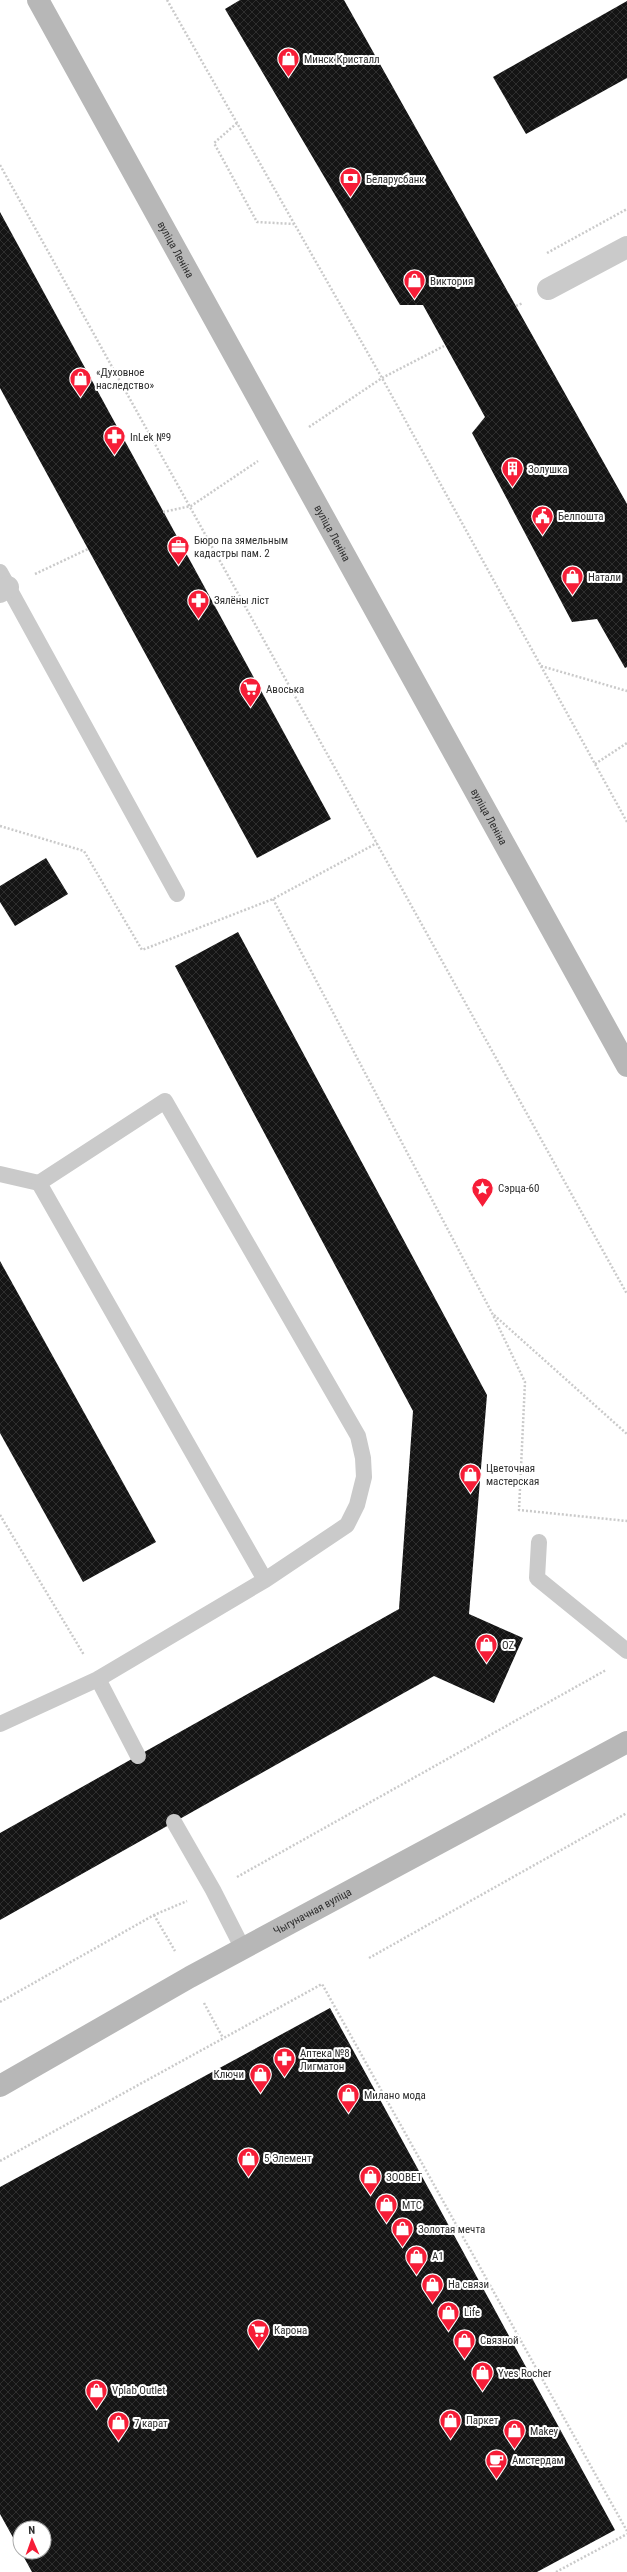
<svg xmlns="http://www.w3.org/2000/svg" width="627" height="2572" font-family="'Roboto Condensed',sans-serif">
  <style>
    .building { fill: url(#building-cross-hatch) }
    .lines { fill: none; stroke-linecap: round; stroke-linejoin: round }
    .path { stroke: #cacaca; stroke-width: 2.5; stroke-dasharray: 2 2; stroke-linecap: butt }
    .service { stroke: #cacaca; stroke-width: 16 }
    .minor { stroke: #cacaca; stroke-width: 22 }
    .secondary { stroke: #b7b7b7; stroke-width: 22 }
    .labels { text-anchor: middle; stroke-width: 4; stroke-linejoin: round; paint-order: stroke }
    .poi-label { font-size: 11px; fill: #2d2d2d; stroke: #fff; text-anchor: start }
    .street-label { font-size: 11px; fill: #2d2d2d; stroke: #fff }
  </style>
  <defs>
    <pattern id="building-cross-hatch" width="8" height="8" patternUnits="userSpaceOnUse"><rect width="8" height="8" fill="#141414"/><path d="M0 0l8 8M0 8l8-8" fill="none" stroke="#2e2e2e"/></pattern>
  </defs>
  <rect width="100%" height="100%" fill="#fff"/>
  <g class="building">
    <path d="M240,0H344L627,504V667L625,668L597,619L572,622L472,433L485,417L423,305H400L225,9Z"/>
    <path d="M627,1V78L526,134L493,77Z"/>
    <path d="M0,212L331,819L257,858L0,388Z"/>
    <path d="M46,858L68,894L15,926L0,902V886Z"/>
    <path d="M238,932L487,1395L469,1614L523,1638L494,1703L434,1676L0,1920V1833L399,1609L413,1411L175,966Z"/>
    <path d="M0,1261L156,1542L83,1582L0,1433Z"/>
    <path d="M330,2008L615,2530L537,2572H32L21,2552H44V2528H20V2550L0,2514V2187Z"/>
  </g>
  <g class="lines">
    <g class="path">
      <path d="M167,0L382,378L627,822"/>
      <path d="M237,123L214,143L257,222L294,224"/>
      <path d="M0,165L627,1294"/>
      <path d="M547,253L627,209"/>
      <path d="M516,306L523,303"/>
      <path d="M309,427L382,378L444,346"/>
      <path d="M163,512L191,506L258,461"/>
      <path d="M35,574L88,549"/>
      <path d="M541,666L627,691"/>
      <path d="M595,764L627,743"/>
      <path d="M0,826L84,851L142,950L273,899L377,843"/>
      <path d="M273,899L492,1313L525,1382L519,1510L627,1521"/>
      <path d="M494,1315L627,1434"/>
      <path d="M0,1515L84,1655"/>
      <path d="M237,1877L606,1670"/>
      <path d="M154,1915L175,1951"/>
      <path d="M369,1958L627,1813"/>
      <path d="M0,2002L154,1915L187,1901"/>
      <path d="M204,2003L223,2038"/>
      <path d="M0,2161L322,1984L627,2531"/>
      <path d="M556,2572L627,2534"/>
    </g>
    <g class="service">
      <path d="M0,572L177,894"/>
      <path d="M0,1174L39,1183"/>
      <path d="M539,1542L537,1578L627,1651"/>
      <path d="M98,1679L138,1756"/>
      <path d="M0,1724L98,1679L265,1580L347,1525L357,1505L364,1477L363,1458L358,1436L165,1101L39,1183L265,1580"/>
      <path d="M174,1822L213,1890L243,1949"/>
    </g>
    <g class="minor">
      <path d="M548,289L627,247"/>
      <path d="M0,592L8,587"/>
    </g>
    <g class="secondary">
      <path id="s1" d="M38,0L627,1066"/>
      <path id="s2" d="M0,2086L190,1977L627,1742"/>
    </g>
  </g>
  <defs>
    <symbol id="shop-pin" viewBox="-11 -11 22 30"><path d="M0 17L-7.5 6A9.5 9.5 0 1 1 7.5 6Z" fill="#f61d37" stroke="#fff"/><path d="M-5-2.5h2.3a2.7 3.5 0 0 1 5.4 0H5L5.5 6h-11ZM-1.5-2.5h3a1.5 2.3 0 0 0-3 0Z" fill="#fff"/></symbol>
    <symbol id="bank-pin" viewBox="-11 -11 22 30"><path d="M0 17L-7.5 6A9.5 9.5 0 1 1 7.5 6Z" fill="#f61d37" stroke="#fff"/><path d="M-6-4H6V4H-6ZM0-2.3a2.3 2.3 0 1 0 0 4.6a2.3 2.3 0 1 0 0-4.6Z" fill="#fff"/></symbol>
    <symbol id="pharmacy-pin" viewBox="-11 -11 22 30"><path d="M0 17L-7.5 6A9.5 9.5 0 1 1 7.5 6Z" fill="#f61d37" stroke="#fff"/><path d="M-2-6h4v4h4v4h-4v4h-4v-4h-4v-4h4Z" fill="#fff"/></symbol>
    <symbol id="building-pin" viewBox="-11 -11 22 30"><path d="M0 17L-7.5 6A9.5 9.5 0 1 1 7.5 6Z" fill="#f61d37" stroke="#fff"/><path d="M-4-6H4V6H1V3H-1V6H-4ZM-2.5-4.3h1.7v1.8h-1.7ZM.8-4.3h1.7v1.8H.8ZM-2.5-1h1.7V.8h-1.7ZM.8-1h1.7V.8H.8Z" fill="#fff"/></symbol>
    <symbol id="civic-pin" viewBox="-11 -11 22 30"><path d="M0 17L-7.5 6A9.5 9.5 0 1 1 7.5 6Z" fill="#f61d37" stroke="#fff"/><path d="M-.6-6.5H3V-4.5H.6V-3L4-1V1h2V6H-6V1h2V-1L-.6-3ZM-1.2 2.5V6h2.4V2.5Z" fill="#fff"/></symbol>
    <symbol id="office-pin" viewBox="-11 -11 22 30"><path d="M0 17L-7.5 6A9.5 9.5 0 1 1 7.5 6Z" fill="#f61d37" stroke="#fff"/><path d="M-6-3h4V-5.5h4V-3h4V5H-6ZM-1-4.5V-3h2v-1.5ZM-6 0V1H6V0Z" fill="#fff"/></symbol>
    <symbol id="supermarket-pin" viewBox="-11 -11 22 30"><path d="M0 17L-7.5 6A9.5 9.5 0 1 1 7.5 6Z" fill="#f61d37" stroke="#fff"/><path d="M-6-5.5h2.5l.6 2H6L4.5 2H-2.5L-4.4-4H-6ZM-1.5 3.2a1.3 1.3 0 1 0 .1 0ZM3 3.2a1.3 1.3 0 1 0 .1 0Z" fill="#fff"/></symbol>
    <symbol id="sight-pin" viewBox="-11 -11 22 30"><path d="M0 17L-7.5 6A9.5 9.5 0 1 1 7.5 6Z" fill="#f61d37" stroke="#fff"/><path d="M0-6L1.8-2.2L6-1.7L2.9 1.2L3.7 5.4L0 3.3L-3.7 5.4L-2.9 1.2L-6-1.7L-1.8-2.2Z" fill="#fff"/></symbol>
    <symbol id="cafe-pin" viewBox="-11 -11 22 30"><path d="M0 17L-7.5 6A9.5 9.5 0 1 1 7.5 6Z" fill="#f61d37" stroke="#fff"/><path d="M-5.5-4.5H6V0H3Q3 3.5 0 3.5H-2.5Q-5.5 3.5-5.5 0ZM3-3.2v2h1.7v-2ZM-6 4.5H4V6H-6Z" fill="#fff"/></symbol>
  </defs>
  <g fill-rule="evenodd">
    <use href="#shop-pin" x="276" y="46" width="25" height="34"/>
    <use href="#bank-pin" x="338" y="166" width="25" height="34"/>
    <use href="#shop-pin" x="402" y="268" width="25" height="34"/>
    <use href="#shop-pin" x="68" y="366" width="25" height="34"/>
    <use href="#pharmacy-pin" x="102" y="424" width="25" height="34"/>
    <use href="#building-pin" x="500" y="456" width="25" height="34"/>
    <use href="#civic-pin" x="530" y="504" width="25" height="34"/>
    <use href="#office-pin" x="166" y="534" width="25" height="34"/>
    <use href="#shop-pin" x="560" y="564" width="25" height="34"/>
    <use href="#pharmacy-pin" x="186" y="588" width="25" height="34"/>
    <use href="#supermarket-pin" x="238" y="676" width="25" height="34"/>
    <use href="#sight-pin" x="470" y="1176" width="25" height="34"/>
    <use href="#shop-pin" x="458" y="1462" width="25" height="34"/>
    <use href="#shop-pin" x="474" y="1632" width="25" height="34"/>
    <use href="#pharmacy-pin" x="272" y="2046" width="25" height="34"/>
    <use href="#shop-pin" x="248" y="2062" width="25" height="34"/>
    <use href="#shop-pin" x="336" y="2082" width="25" height="34"/>
    <use href="#shop-pin" x="236" y="2146" width="25" height="34"/>
    <use href="#shop-pin" x="358" y="2164" width="25" height="34"/>
    <use href="#shop-pin" x="374" y="2192" width="25" height="34"/>
    <use href="#shop-pin" x="390" y="2216" width="25" height="34"/>
    <use href="#shop-pin" x="404" y="2244" width="25" height="34"/>
    <use href="#shop-pin" x="420" y="2272" width="25" height="34"/>
    <use href="#shop-pin" x="436" y="2300" width="25" height="34"/>
    <use href="#supermarket-pin" x="246" y="2318" width="25" height="34"/>
    <use href="#shop-pin" x="452" y="2328" width="25" height="34"/>
    <use href="#shop-pin" x="470" y="2360" width="25" height="34"/>
    <use href="#shop-pin" x="84" y="2378" width="25" height="34"/>
    <use href="#shop-pin" x="438" y="2408" width="25" height="34"/>
    <use href="#shop-pin" x="106" y="2410" width="25" height="34"/>
    <use href="#shop-pin" x="502" y="2418" width="25" height="34"/>
    <use href="#cafe-pin" x="484" y="2448" width="25" height="34"/>
  </g>
  <g class="labels">
    <g class="poi-label">
      <text x="304" y="63">Минск Кристалл</text>
      <text x="366" y="183">Беларусбанк</text>
      <text x="430" y="285">Виктория</text>
      <text x="96" y="376">«Духовное<tspan x="96" dy="13">наследство»</tspan></text>
      <text x="130" y="441">InLek №9</text>
      <text x="528" y="473">Золушка</text>
      <text x="558" y="520">Белпошта</text>
      <text x="194" y="544">Бюро па зямельным<tspan x="194" dy="13">кадастры пам. 2</tspan></text>
      <text x="588" y="581">Натали</text>
      <text x="214" y="604">Зялёны ліст</text>
      <text x="266" y="693">Авоська</text>
      <text x="498" y="1192">Сэрца-60</text>
      <text x="486" y="1472">Цветочная<tspan x="486" dy="13">мастерская</tspan></text>
      <text x="502" y="1649">OZ</text>
      <text x="300" y="2057">Аптека №8<tspan x="300" dy="13">Лигматон</tspan></text>
      <text x="244" y="2078" text-anchor="end">Ключи</text>
      <text x="364" y="2099">Милано мода</text>
      <text x="264" y="2162">5 Элемент</text>
      <text x="386" y="2181">ЗООВЕТ</text>
      <text x="402" y="2209">МТС</text>
      <text x="418" y="2233">Золотая мечта</text>
      <text x="432" y="2260">A1</text>
      <text x="448" y="2288">На связи</text>
      <text x="464" y="2316">Life</text>
      <text x="274" y="2334">Карона</text>
      <text x="480" y="2344">Связной</text>
      <text x="498" y="2377">Yves Rocher</text>
      <text x="112" y="2394">Vplab Outlet</text>
      <text x="466" y="2424">Паркет</text>
      <text x="134" y="2427">7 карат</text>
      <text x="530" y="2435">Makey</text>
      <text x="512" y="2464">Амстердам</text>
    </g>
    <g class="street-label">
      <text dy="4" stroke="none"><textPath href="#s1" startOffset="285">вуліца Леніна</textPath></text>
      <text dy="4" stroke="none"><textPath href="#s1" startOffset="609">вуліца Леніна</textPath></text>
      <text dy="4" stroke="none"><textPath href="#s1" startOffset="933">вуліца Леніна</textPath></text>
      <text dy="4" stroke="none"><textPath href="#s2" startOffset="358">Чыгуначная вуліца</textPath></text>
    </g>
  </g>
  <g transform="translate(32 2540) rotate(358)"><circle r="19" fill="#ffffff" stroke="#ababab"/>
  <path d="M0-3L7 15L0 10L-7 15Z" fill="#f61d37"/>
  <text y="-6" font-size="11" font-weight="bold" text-anchor="middle" fill="#2d2d2d">N</text>
  </g>
</svg>
